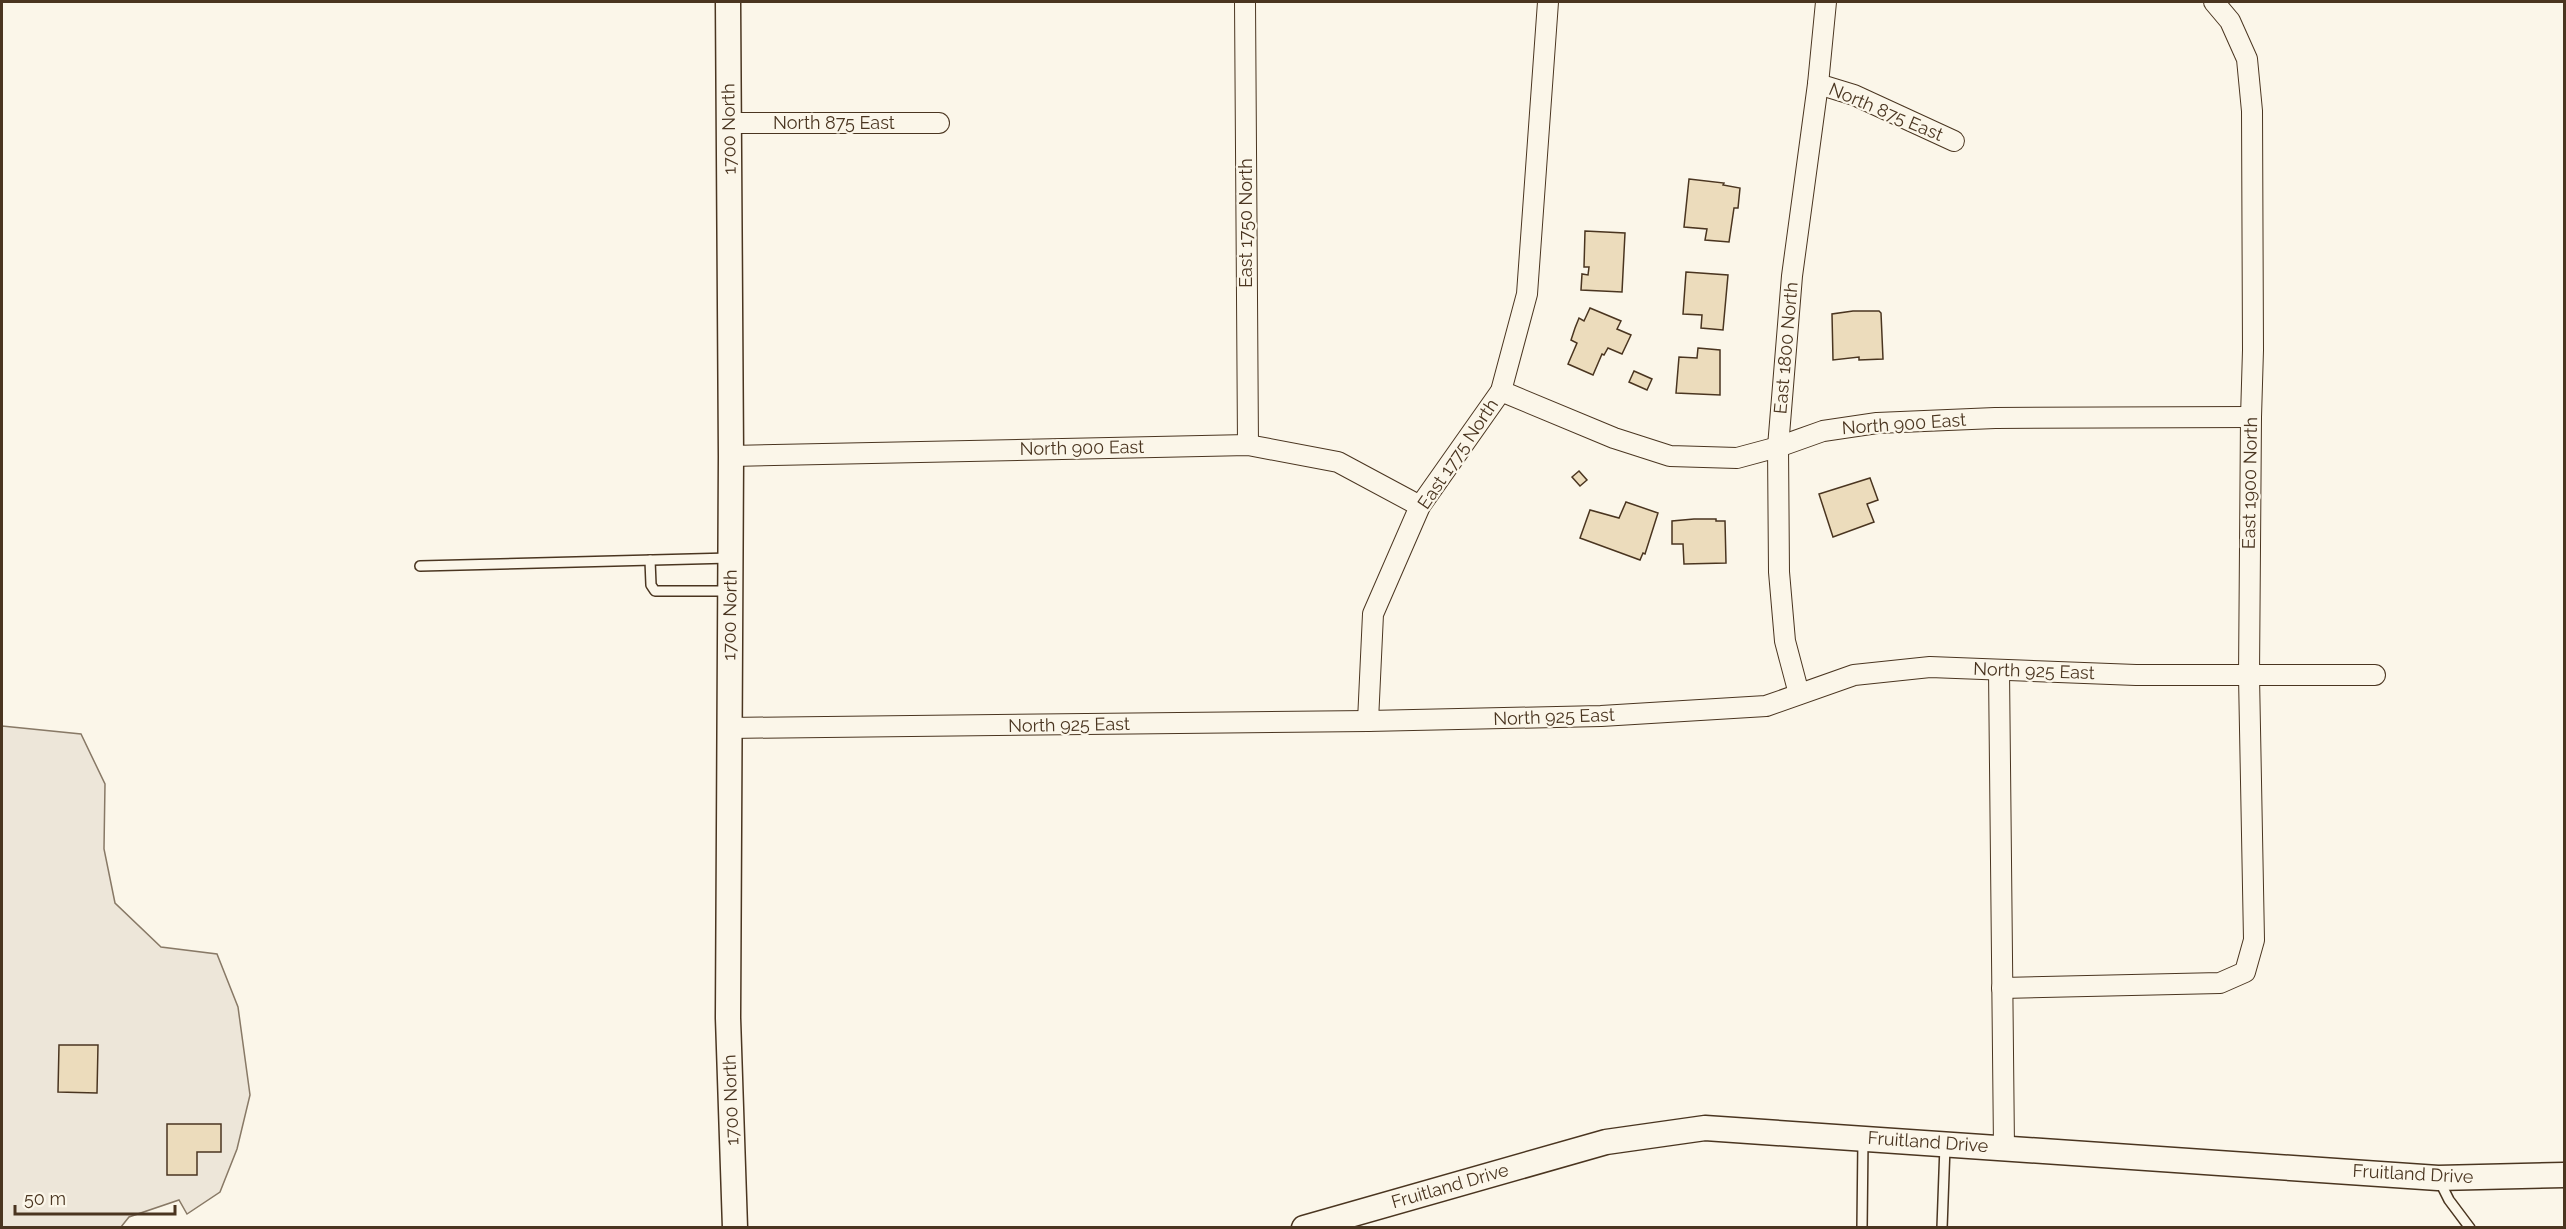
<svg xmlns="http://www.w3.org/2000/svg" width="2566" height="1229" font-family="Raleway,sans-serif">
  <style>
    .green { fill: #ede6d9; stroke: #887966; stroke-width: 1.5 }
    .building { fill: #ecdcbc; stroke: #4a3520; stroke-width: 1.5 }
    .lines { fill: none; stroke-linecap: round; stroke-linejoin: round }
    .service-casing { stroke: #4a3520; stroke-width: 12 }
    .minor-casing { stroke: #4a3520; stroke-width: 22 }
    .tertiary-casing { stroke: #4a3520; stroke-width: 27 }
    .service { stroke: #fbf6e9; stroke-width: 9 }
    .minor { stroke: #fbf6e9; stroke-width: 20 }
    .tertiary { stroke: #fbf6e9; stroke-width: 24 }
    .labels { text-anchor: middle; stroke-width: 4.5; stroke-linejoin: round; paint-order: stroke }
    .street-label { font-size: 18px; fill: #4a3520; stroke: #fbf6e9 }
  </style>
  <rect width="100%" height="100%" fill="#fbf6e9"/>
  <path class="green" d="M2,726L81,734L105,784L104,849L115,903L161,947L217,954L238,1007L250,1095L237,1149L220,1192L187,1214L179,1200L129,1217L121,1227H2Z"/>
  <g class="building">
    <path d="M1689,179L1724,183L1723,185L1740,188L1738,208H1734L1729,242L1705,240L1707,229L1684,227Z"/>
    <path d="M1585,231L1625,233L1622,292L1581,290L1582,274L1588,275L1589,267H1584Z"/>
    <path d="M1686,272L1728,275L1723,330L1701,328L1702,315L1683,314Z"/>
    <path d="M1590,308L1621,321L1617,329L1631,335L1622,354L1608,348L1604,355L1602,354L1593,375L1568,364L1577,343L1571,340L1575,328L1579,318L1584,321Z"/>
    <path d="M1853,311H1879L1881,313L1883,359L1859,360V357L1833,360L1832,314Z"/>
    <path d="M1698,348L1720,350V395L1676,393L1679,357L1697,358Z"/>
    <path d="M1634,371L1652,379L1647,390L1629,382Z"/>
    <path d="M1579,471L1587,480L1580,486L1572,477Z"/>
    <path d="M1870,478L1878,500L1867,504L1874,522L1833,537L1819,494Z"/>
    <path d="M1626,502L1658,513L1645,554L1643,553L1640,560L1580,538L1590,510L1619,518Z"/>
    <path d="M1694,519H1716V521H1725L1726,563L1684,564L1683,544H1672V521Z"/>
    <path d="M59,1045H98L97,1093L58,1092Z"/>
    <path d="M167,1124H221V1152H197V1175H167Z"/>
  </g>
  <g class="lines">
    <defs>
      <g id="service">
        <path d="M650,560L651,585L655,591H730"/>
        <path d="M420,566L730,558"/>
        <path d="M2439,1180L2449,1200L2470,1228"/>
        <path d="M1862,1228L1863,1140"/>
        <path d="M1942,1228L1945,1146"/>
      </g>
      <g id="minor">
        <path d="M1245,2L1248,445"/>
        <path d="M1818,84L1854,95L1954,141"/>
        <path d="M729,123H939"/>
        <path d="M1501,391L1614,438L1670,456L1737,458L1778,447L1823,431L1877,423L1995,418L2251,417"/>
        <path d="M731,456L1248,445L1338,462L1420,506"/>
        <path d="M1999,670L2004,1148"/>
        <path d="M1799,694L1785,641L1779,572L1778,447L1792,276L1818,84L1826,2"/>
        <path d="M1368,721L1373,614L1420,506L1501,391L1527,294L1548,2"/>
        <path d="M728,728L1368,721L1601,716L1766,706L1854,675L1930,667L2136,675H2375"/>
        <path d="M2002,988L2220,983L2245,972L2254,940L2249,676L2251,417L2253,350L2252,111L2247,59L2230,21L2214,2"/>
      </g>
      <g id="tertiary">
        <path d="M728,2L731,456L728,1018L735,1228"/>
        <path d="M1304,1228L1606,1142L1705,1128L2438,1178L2564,1175"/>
      </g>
    </defs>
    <use href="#service" class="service-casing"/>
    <use href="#minor" class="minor-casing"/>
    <use href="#tertiary" class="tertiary-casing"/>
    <use href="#service" class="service"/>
    <use href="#minor" class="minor"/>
    <use href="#tertiary" class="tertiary"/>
  </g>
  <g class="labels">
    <g class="street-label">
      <text transform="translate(1886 112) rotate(23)" y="6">North 875 East</text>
      <text x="834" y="129">North 875 East</text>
      <text transform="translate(729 129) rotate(-91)" y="6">1700 North</text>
      <text transform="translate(1246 223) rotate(-90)" y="6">East 1750 North</text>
      <text transform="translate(1786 348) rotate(-85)" y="6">East 1800 North</text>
      <text transform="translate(1904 424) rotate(-4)" y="6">North 900 East</text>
      <text transform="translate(1082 448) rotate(-1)" y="6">North 900 East</text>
      <text transform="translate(1458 454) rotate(-56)" y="6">East 1775 North</text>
      <text transform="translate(2250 483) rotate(-89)" y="6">East 1900 North</text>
      <text transform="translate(730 615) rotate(-89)" y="6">1700 North</text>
      <text transform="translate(2034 671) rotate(2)" y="6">North 925 East</text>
      <text transform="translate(1554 717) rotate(-2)" y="6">North 925 East</text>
      <text transform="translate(1069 725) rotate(-1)" y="6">North 925 East</text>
      <text transform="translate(731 1100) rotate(-92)" y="6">1700 North</text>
      <text transform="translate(1928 1142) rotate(4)" y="6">Fruitland Drive</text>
      <text transform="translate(2413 1174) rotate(3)" y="6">Fruitland Drive</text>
      <text transform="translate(1450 1186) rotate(-16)" y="6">Fruitland Drive</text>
    </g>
  </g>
  <rect width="2566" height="1229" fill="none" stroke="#4a3520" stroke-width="6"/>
  <path d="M15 1205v9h160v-9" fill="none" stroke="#4a3520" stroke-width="3"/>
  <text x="24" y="1205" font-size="18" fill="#4a3520" stroke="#fbf6e9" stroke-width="4.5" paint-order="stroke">50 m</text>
</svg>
